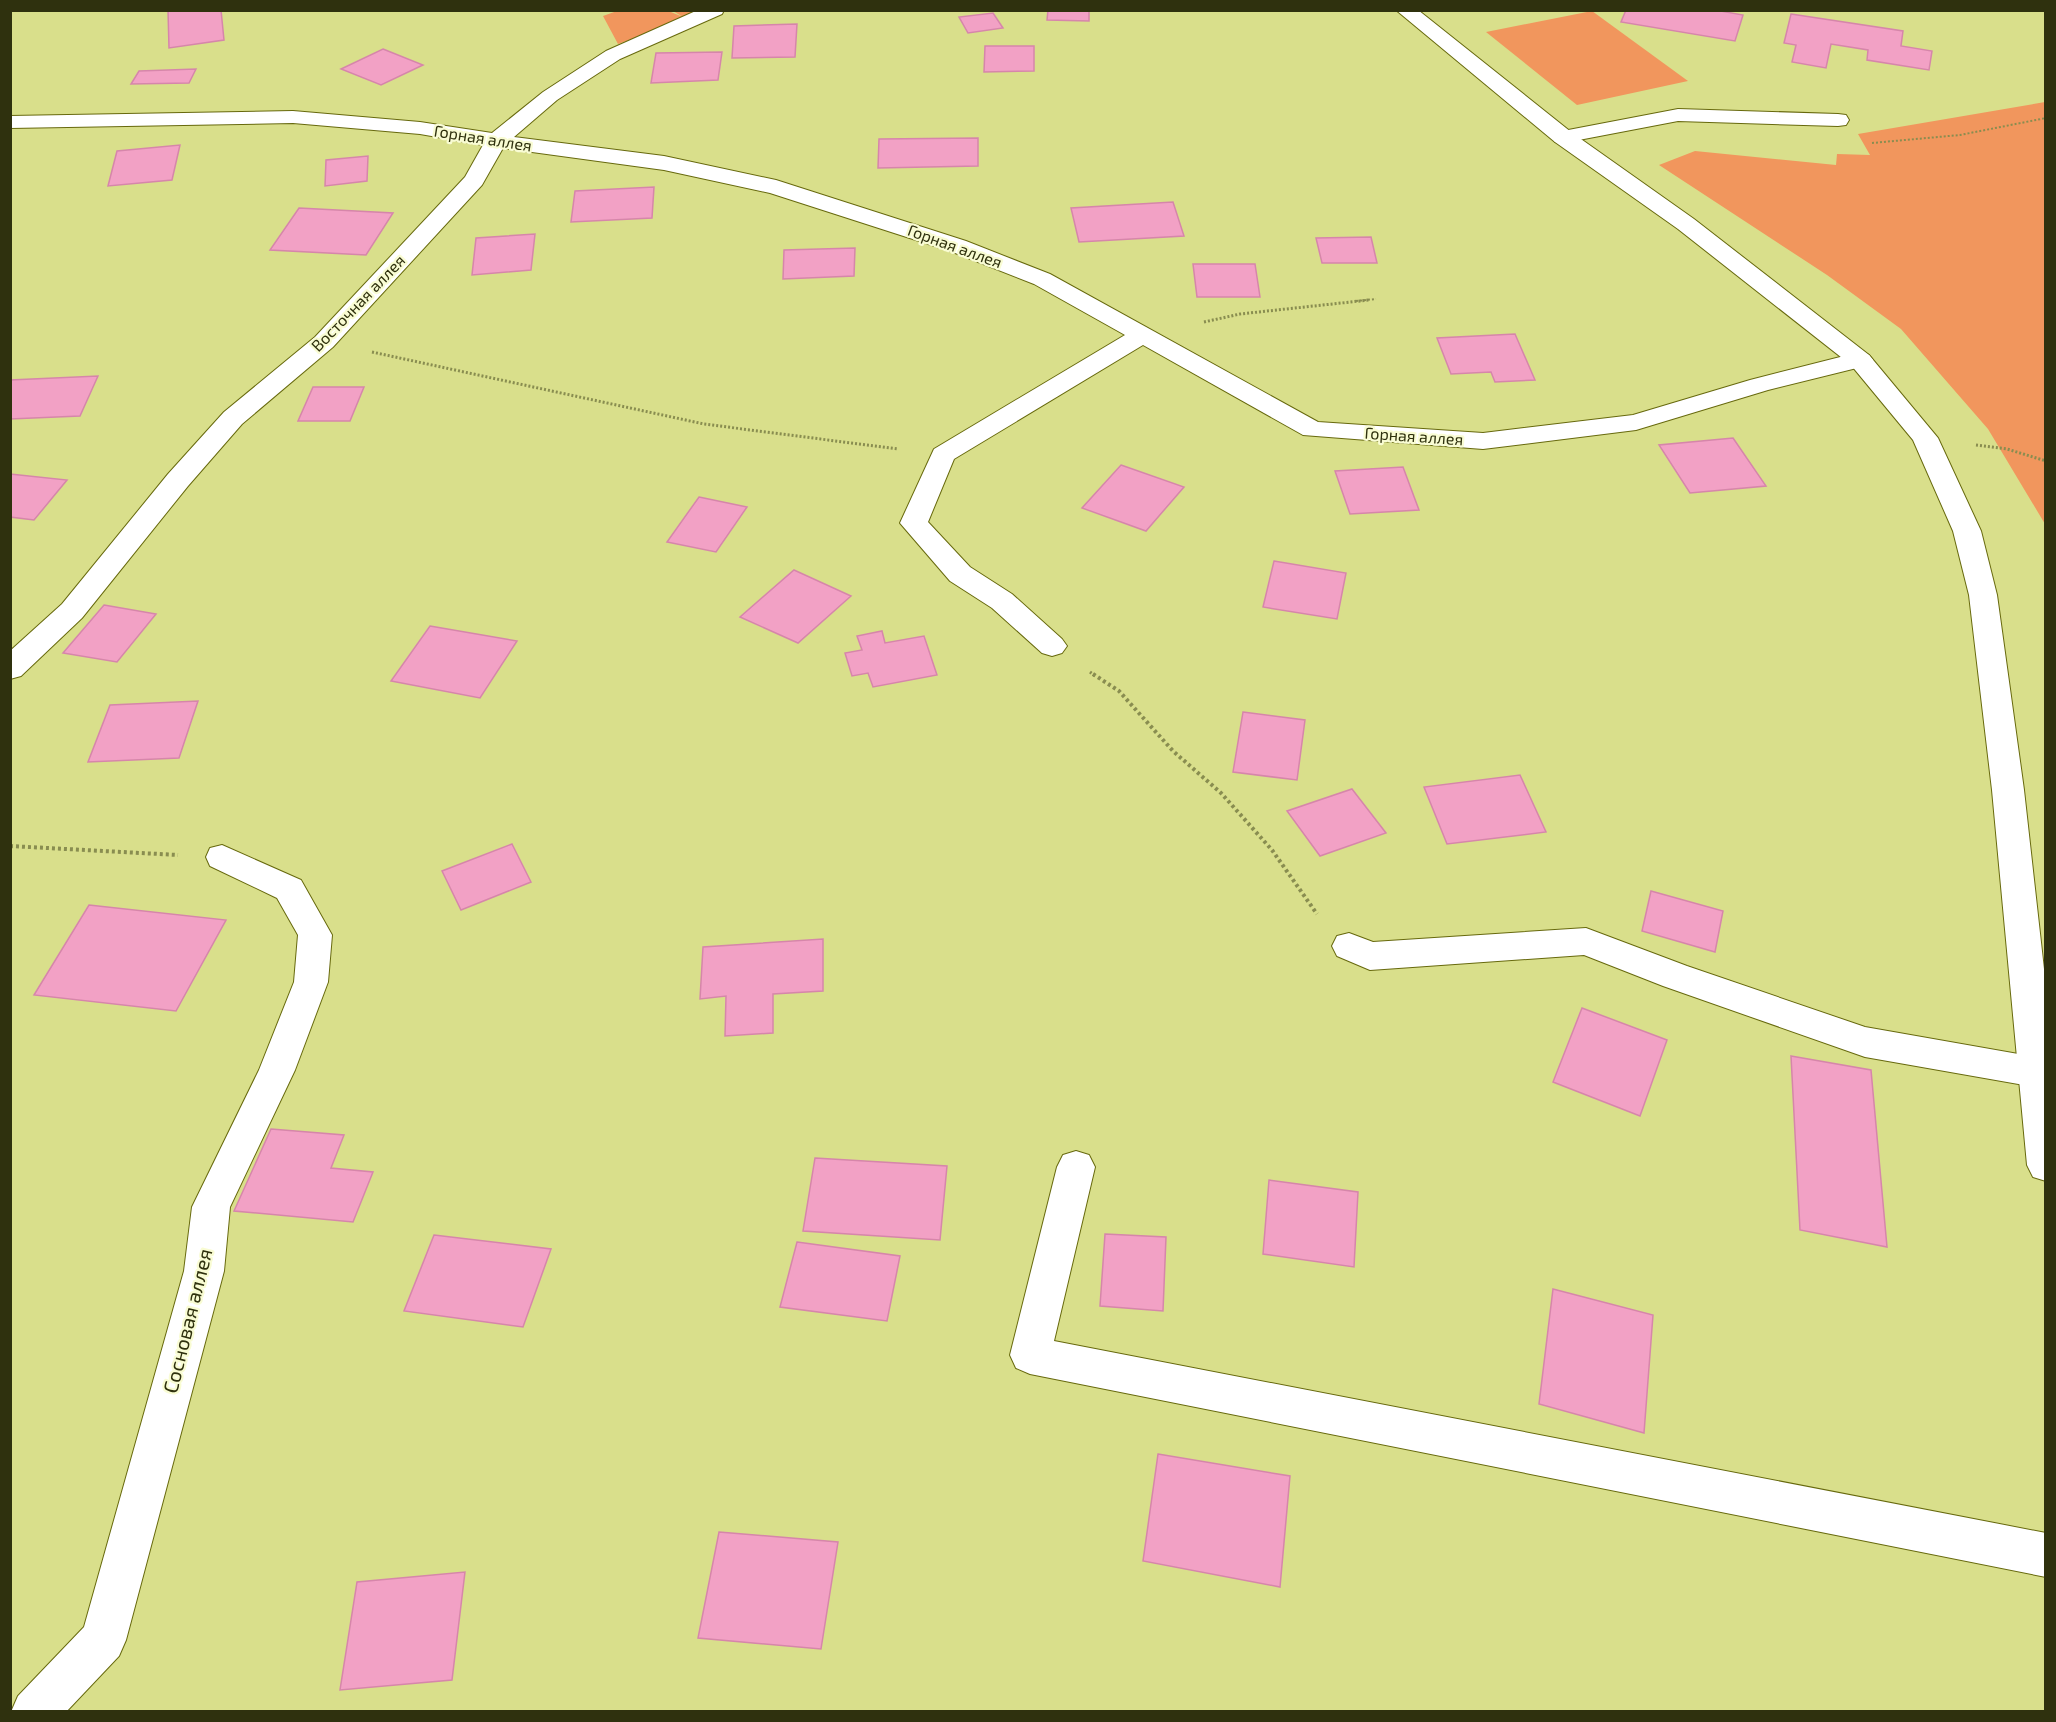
<svg xmlns="http://www.w3.org/2000/svg" width="2056" height="1722" font-family="'Exo 2',sans-serif">
  <style>
    .green { fill: #f1965d }
    .building { fill: #f2a1c5; stroke: #d686aa; stroke-width: 1.5 }
    .lines { fill: none; stroke-linecap: round; stroke-linejoin: round }
    .minor-casing { stroke: #67690d; stroke-width: 2 }
    .major-casing { stroke: #67690d; stroke-width: 2 }
    .path-far2 { stroke: #898d50; stroke-width: 2; stroke-dasharray: 2 2; stroke-linecap: butt }
    .path-far1 { stroke: #898d50; stroke-width: 3; stroke-dasharray: 2 2; stroke-linecap: butt }
    .path { stroke: #898d50; stroke-width: 4; stroke-dasharray: 3 3; stroke-linecap: butt }
    .minor { fill: #fff; fill-rule: evenodd }
    .major { fill: #fff; fill-rule: evenodd }
    .labels { text-anchor: middle; stroke-width: 4.5; stroke-linejoin: round; paint-order: stroke }
    .far-street-label { font-size: 16px; fill: #2f310e; stroke: #f9fcd3 }
    .street-label { font-size: 20px; fill: #2f310e; stroke: #f9fcd3 }
  </style>
  <rect width="100%" height="100%" fill="#d9df8b"/>
  <g class="green">
    <path d="M666,10L683,17L673,11H704L688,19L618,44L603,16L617,11Z"/>
    <path d="M1592,11L1688,81L1577,105L1486,32Z"/>
    <path d="M2045,102H2046L2045,524L1988,429L1901,329L1827,275L1659,165L1695,151L1836,165L1837,154L1870,155L1858,134Z"/>
  </g>
  <g class="building">
    <path d="M168,10H221L224,40L169,48Z"/>
    <path d="M1048,10H1089V21L1047,20Z"/>
    <path d="M1626,10H1715L1743,15L1735,41L1621,22Z"/>
    <path d="M993,13L1003,28L968,33L959,17Z"/>
    <path d="M1791,14L1903,31L1901,46L1932,51L1929,70L1867,60L1868,50L1831,44L1826,68L1792,62L1796,45L1784,43Z"/>
    <path d="M797,24L795,57L732,58L734,26Z"/>
    <path d="M985,46H1034V71L984,72Z"/>
    <path d="M383,49L423,65L381,85L341,69Z"/>
    <path d="M722,52L718,80L651,83L656,53Z"/>
    <path d="M196,69L189,83L131,84L139,71Z"/>
    <path d="M978,138V166L878,168L879,139Z"/>
    <path d="M180,145L172,180L108,186L117,151Z"/>
    <path d="M368,156L367,181L325,186L326,160Z"/>
    <path d="M654,187L652,218L571,222L575,191Z"/>
    <path d="M1173,202L1184,236L1079,242L1071,208Z"/>
    <path d="M299,208L393,213L366,255L270,250Z"/>
    <path d="M535,234L531,270L472,275L476,238Z"/>
    <path d="M1371,237L1377,263H1322L1316,238Z"/>
    <path d="M855,248L854,276L783,279L784,250Z"/>
    <path d="M1193,264H1255L1260,297H1197Z"/>
    <path d="M1515,334L1535,380L1495,382L1491,372L1451,374L1437,338Z"/>
    <path d="M98,376L80,416L10,419V380Z"/>
    <path d="M313,387H364L350,421H298Z"/>
    <path d="M1733,438L1766,486L1690,493L1659,445Z"/>
    <path d="M1121,465L1184,487L1146,531L1082,508Z"/>
    <path d="M1403,467L1419,510L1350,514L1335,471Z"/>
    <path d="M10,474L67,480L34,520L10,517Z"/>
    <path d="M699,497L747,507L716,552L667,542Z"/>
    <path d="M1274,561L1346,573L1337,619L1263,607Z"/>
    <path d="M794,570L851,596L798,643L740,617Z"/>
    <path d="M104,605L156,614L117,662L63,653Z"/>
    <path d="M430,626L517,641L480,698L391,681Z"/>
    <path d="M882,631L885,643L924,636L937,675L873,687L868,673L852,676L845,653L862,650L857,636Z"/>
    <path d="M198,701L179,758L88,762L110,705Z"/>
    <path d="M1243,712L1305,720L1297,780L1233,772Z"/>
    <path d="M1520,775L1546,832L1447,844L1424,787Z"/>
    <path d="M1352,789L1386,833L1320,856L1287,811Z"/>
    <path d="M512,844L531,882L461,910L442,871Z"/>
    <path d="M1651,891L1723,911L1715,952L1642,931Z"/>
    <path d="M89,905L226,920L176,1011L34,995Z"/>
    <path d="M823,939V991L773,994V1033L725,1036L726,996L700,999L703,947Z"/>
    <path d="M1582,1008L1667,1040L1640,1116L1553,1082Z"/>
    <path d="M1791,1056L1871,1070L1887,1247L1800,1230Z"/>
    <path d="M271,1129L344,1135L331,1168L373,1172L353,1222L234,1211Z"/>
    <path d="M815,1158L947,1166L940,1240L803,1231Z"/>
    <path d="M1269,1180L1358,1192L1354,1267L1263,1254Z"/>
    <path d="M1105,1234L1166,1237L1163,1311L1100,1306Z"/>
    <path d="M434,1235L551,1249L523,1327L404,1311Z"/>
    <path d="M797,1242L900,1256L887,1321L780,1307Z"/>
    <path d="M1553,1289L1653,1315L1644,1433L1539,1404Z"/>
    <path d="M1158,1454L1290,1476L1280,1587L1143,1561Z"/>
    <path d="M719,1532L838,1542L821,1649L698,1638Z"/>
    <path d="M465,1572L452,1680L340,1690L357,1582Z"/>
  </g>
  <g class="lines">
    <defs>
      <g id="minor">
        <path d="M698,10H724L722,14L620,59L557,100L514,137L664,156L776,180L966,241L1050,274L1318,422L1483,433L1633,415L1750,380L1860,352L1869,355L1873,360L1869,365L1768,390L1636,430L1483,449L1303,435L1143,345L954,459L928,522L970,567L1012,594L1062,639L1067,646L1062,653L1052,656L1042,653L992,608L950,581L900,523L934,449L1125,335L1034,284L950,251L770,193L664,170L503,148L482,185L333,347L242,424L188,486L82,618L21,676L10,679V651L62,604L168,474L224,412L315,337L465,177L483,145L420,134L293,123L10,128V116L293,111L420,122L492,133L543,92L606,51Z"/>
        <path d="M1678,109L1838,114L1846,115L1849,120L1846,125L1838,126L1678,121L1563,143L1555,142L1552,137L1555,132L1563,131Z"/>
        <path d="M222,845L301,880L332,935L328,982L295,1070L230,1207L224,1271L126,1640L119,1656L66,1712H11L18,1696L84,1627L184,1271L192,1207L259,1070L294,982L298,935L277,898L210,866L206,857L210,848Z"/>
        <path d="M1586,928L1687,966L1865,1027L2036,1057L2046,1060V1084L2036,1087L1865,1057L1663,986L1584,955L1370,970L1337,956L1332,946L1337,936L1349,933L1373,942Z"/>
        <path d="M1076,1151L1089,1155L1095,1167L1054,1341L2046,1533V1577L1030,1374L1016,1368L1010,1355L1057,1167L1063,1155Z"/>
      </g>
      <path id="major" d="M1396,10H1418L1571,132L1694,219L1869,355L1938,438L1981,531L1997,595L2024,790L2046,987V1181L2033,1177L2027,1165L1992,790L1969,595L1953,531L1913,440L1851,365L1678,229L1555,142Z"/>
    </defs>
    <use href="#minor" class="minor-casing"/>
    <use href="#major" class="major-casing"/>
    <g class="path-far2">
      <path d="M1872,143L1960,135L2046,118"/>
      <path d="M1356,301L1376,299"/>
    </g>
    <g class="path-far1">
      <path d="M1204,322L1240,314L1369,300"/>
      <path d="M372,352L704,424L898,449"/>
      <path d="M1976,445L2007,449L2046,461"/>
      <path d="M1090,672L1095,676"/>
    </g>
    <g class="path">
      <path d="M1093,674L1119,691L1173,751L1221,793L1272,850L1317,914"/>
      <path d="M10,846L178,855"/>
    </g>
    <use href="#minor" class="minor"/>
    <use href="#major" class="major"/>
  </g>
  <g class="labels">
    <g class="far-street-label">
      <text transform="translate(483 138) rotate(9)" y="6">Горная аллея</text>
      <text transform="translate(955 246) rotate(20)" y="6">Горная аллея</text>
      <text transform="translate(358 303) rotate(-46)" y="6">Восточная аллея</text>
      <text transform="translate(1414 436) rotate(4)" y="6">Горная аллея</text>
    </g>
    <g class="street-label">
      <text transform="translate(188 1321) rotate(-76)" y="7">Сосновая аллея</text>
    </g>
  </g>
  <rect width="2056" height="1722" fill="none" stroke="#2f310e" stroke-width="24"/>
</svg>
